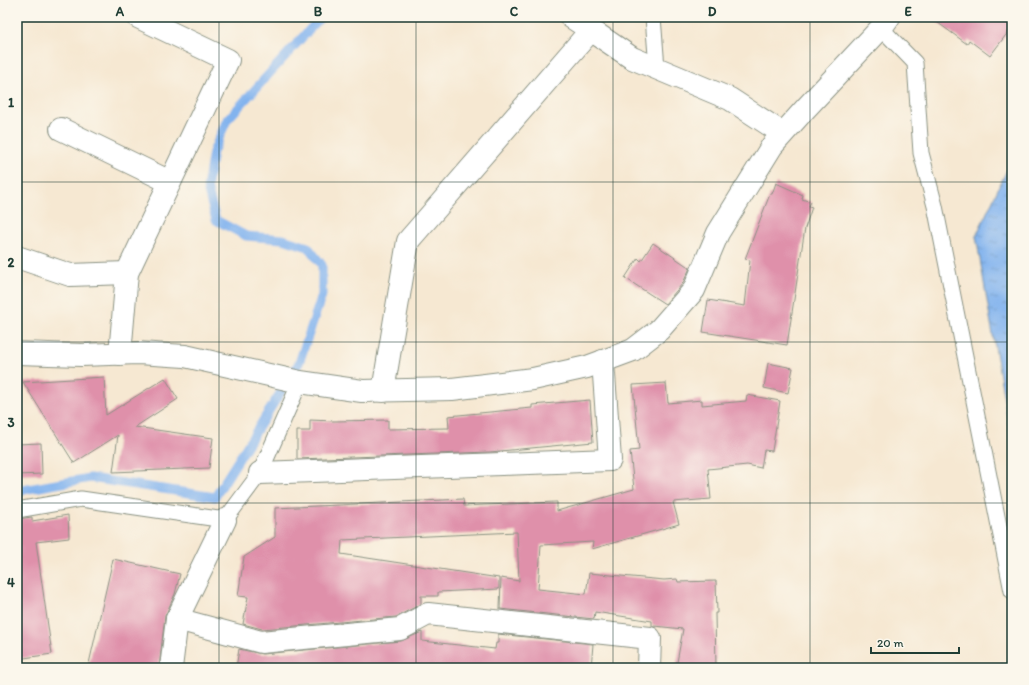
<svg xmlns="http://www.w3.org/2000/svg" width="1029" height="685" font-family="Itim,sans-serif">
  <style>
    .water { fill: url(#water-ripples); stroke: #507891 }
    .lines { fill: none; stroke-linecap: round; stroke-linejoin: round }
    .stream { stroke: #82b3ee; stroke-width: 9 }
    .building { fill: #df90aa }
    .lane-casing { stroke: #8a9283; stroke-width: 17 }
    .street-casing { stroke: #8a9283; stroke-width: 24 }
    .lane { stroke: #fff; stroke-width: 15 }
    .street { stroke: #fff; stroke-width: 22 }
    .grid { fill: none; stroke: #1f3d34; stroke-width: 1; stroke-opacity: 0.55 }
    .neatline { fill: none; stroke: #1f3d34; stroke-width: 1.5 }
    .grid-label { font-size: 13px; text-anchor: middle; font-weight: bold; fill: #1f3d34 }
  </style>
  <defs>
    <pattern id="water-ripples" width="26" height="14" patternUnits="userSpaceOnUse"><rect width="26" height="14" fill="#82b3ee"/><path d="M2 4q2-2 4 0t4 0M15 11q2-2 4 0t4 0" fill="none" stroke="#6a93c2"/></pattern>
  </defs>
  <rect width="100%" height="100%" fill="#fbf7ec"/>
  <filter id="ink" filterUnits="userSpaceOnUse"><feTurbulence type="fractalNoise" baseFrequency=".025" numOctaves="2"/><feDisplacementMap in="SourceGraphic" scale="8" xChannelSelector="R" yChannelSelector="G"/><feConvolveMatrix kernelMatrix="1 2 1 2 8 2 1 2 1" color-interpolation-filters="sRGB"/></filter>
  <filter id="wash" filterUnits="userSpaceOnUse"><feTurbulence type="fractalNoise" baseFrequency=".012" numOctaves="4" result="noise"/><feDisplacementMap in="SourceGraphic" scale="16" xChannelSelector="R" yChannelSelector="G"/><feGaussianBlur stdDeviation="0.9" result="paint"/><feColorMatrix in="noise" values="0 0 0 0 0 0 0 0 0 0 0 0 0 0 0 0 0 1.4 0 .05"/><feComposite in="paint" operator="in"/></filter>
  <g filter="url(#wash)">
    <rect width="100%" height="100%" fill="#f6e8d2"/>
    <path class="water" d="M1012,159V446L976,236Z"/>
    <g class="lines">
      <path class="stream" d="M17,491L90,478L215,497L299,363L322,295V265L308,247L283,239L246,236L216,220L207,188L213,152L227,120L321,17"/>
    </g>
    <g id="blocks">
      <g class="building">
        <path d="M930,17H1012V27L990,56L969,40L967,44Z"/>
        <path d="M776,183L803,195L802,199L811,202L809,206L812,207L805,228L787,345L703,332L708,300L745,306L750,260L745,259L770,194H772Z"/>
        <path d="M653,243L690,268L683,283L665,304L625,278L638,258L641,261Z"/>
        <path d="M768,363L793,368L788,393L764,388Z"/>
        <path d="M104,377L106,415L165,378L178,399L135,427L213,438L209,468L113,472L118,435L74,463L23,382Z"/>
        <path d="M666,383L668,403L702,400V405L746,401L747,395L780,401L772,451L764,450L761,468L747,465L708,469L711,499L673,502L679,524L592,549L593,542L541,545L538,589L586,594L589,573L664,580L677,579L678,582L716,581L717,613H715L716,668H676L683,629L654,626H652V621L595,612L594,619L500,609L501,578L519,581L517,532L342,540L341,554L499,578V589L438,592V596H421V604L396,617L262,629L243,624L248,597L238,596L244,557L275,537V508L463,499L464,506L557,502V511L634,489L630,451L639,450L633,385Z"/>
        <path d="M590,400L593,442L490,452L297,459V431H310V420L334,421L388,420V429L449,428L448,416L532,408V405Z"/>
        <path d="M41,443L42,474L17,475V444Z"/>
        <path d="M68,515L69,538L36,542L52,654L17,659V519L32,517V521Z"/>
        <path d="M113,559L180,574L175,594L165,616L159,668H88Z"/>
        <path d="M422,632V641L495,649L496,643H498V634L593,644L591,668H236L239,649L262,654L401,641Z"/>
      </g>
    </g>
  </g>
  <g filter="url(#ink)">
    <use href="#blocks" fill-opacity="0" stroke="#8a9283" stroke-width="1"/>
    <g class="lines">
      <defs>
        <g id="lane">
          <path d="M653,17L657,68"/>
          <path d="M881,28L915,63L921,153L935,206L1012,591"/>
          <path d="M17,510L81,499L225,520L260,473L300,382"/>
        </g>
        <g id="street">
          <path d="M571,17L591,30"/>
          <path d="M61,129L170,182"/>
          <path d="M17,257L70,275L127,273"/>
          <path d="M17,353L81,355L138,353L185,356L300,382L362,391L452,389L533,379L587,367L633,350L659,330L694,290L718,233L772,146L806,108L881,28L889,17"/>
          <path d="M120,354L127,273L228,60L138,17"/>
          <path d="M383,391L408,241L591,30L632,58L730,99L782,133"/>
          <path d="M260,473L610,460L603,361"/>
          <path d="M177,619L261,642L400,629L428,614L650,638L649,668"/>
          <path d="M171,668L177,619L225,520"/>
        </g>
      </defs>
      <use href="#lane" class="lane-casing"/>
      <use href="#street" class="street-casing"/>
      <use href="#lane" class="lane"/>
      <use href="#street" class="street"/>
    </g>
  </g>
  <path class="grid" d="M219,17V668M416,17V668M613,17V668M810,17V668M17,182H1012M17,342H1012M17,503H1012"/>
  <rect width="1029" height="685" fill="none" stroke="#fbf7ec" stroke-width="44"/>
  <path d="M871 647v6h88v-6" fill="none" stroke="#1f3d34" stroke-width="2"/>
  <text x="877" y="647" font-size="12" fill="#1f3d34" stroke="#fbf7ec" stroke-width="3" paint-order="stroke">20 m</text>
  <rect x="22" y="22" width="985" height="641" class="neatline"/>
  <g class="grid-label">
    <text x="120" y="16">A</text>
    <text x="318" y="16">B</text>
    <text x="514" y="16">C</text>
    <text x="712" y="16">D</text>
    <text x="908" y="16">E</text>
    <text x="11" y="107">1</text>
    <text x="11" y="267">2</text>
    <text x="11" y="427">3</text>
    <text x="11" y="587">4</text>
  </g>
</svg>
